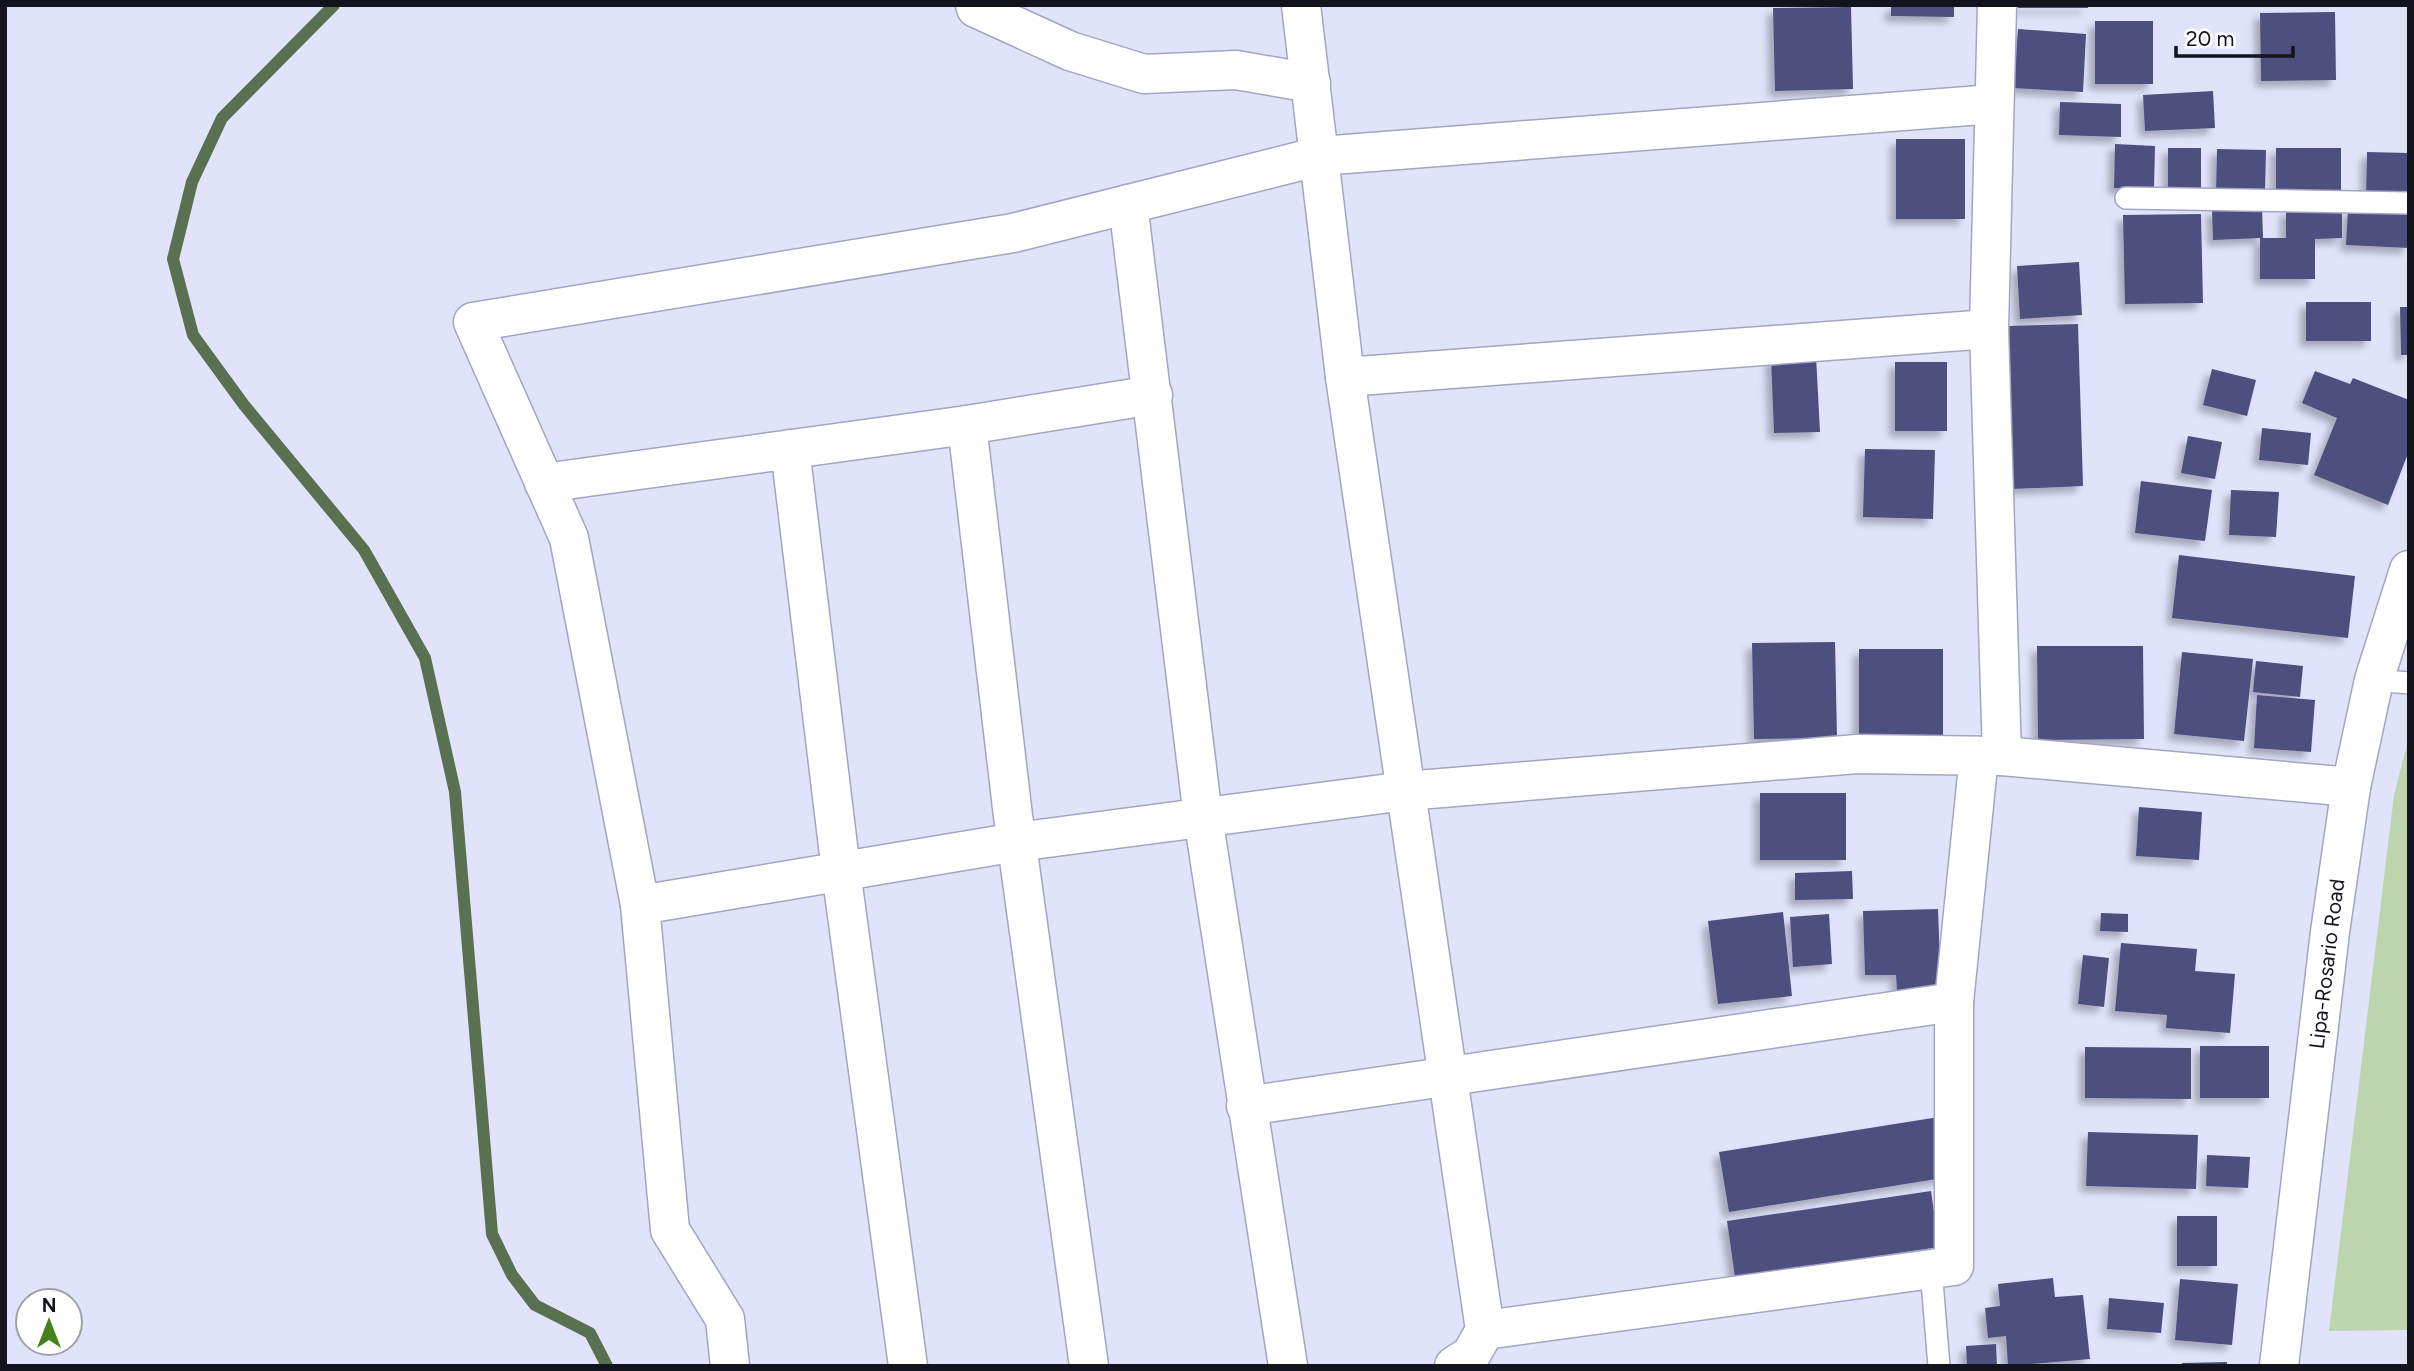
<svg xmlns="http://www.w3.org/2000/svg" width="2414" height="1371" font-family="Figtree,sans-serif">
  <style>
    .green { fill: #bcd5af }
    .lines { fill: none; stroke-linecap: round; stroke-linejoin: round }
    .stream { stroke: #597051; stroke-width: 12 }
    .building { fill: #4e4f7f; filter: url(#shadow) }
    .service-casing { stroke: #a3a5c2; stroke-width: 24 }
    .minor-casing { stroke: #a3a5c2; stroke-width: 41 }
    .primary-casing { stroke: #a3a5c2; stroke-width: 41 }
    .service { stroke: #fff; stroke-width: 21 }
    .minor { stroke: #fff; stroke-width: 38 }
    .primary { stroke: #fff; stroke-width: 38 }
    .labels { text-anchor: middle; stroke-width: 7; stroke-linejoin: round; paint-order: stroke }
    .street-label { font-size: 21px; fill: #12131d; stroke: #fff }
  </style>
  <defs>
    <filter id="shadow"><feDropShadow dx="-6" dy="6" stdDeviation="3.5" flood-color="#0004"/></filter>
  </defs>
  <rect width="100%" height="100%" fill="#e1e3fb"/>
  <path class="green" d="M2409,737V1330L2329,1331L2394,795Z"/>
  <g class="lines">
    <path class="stream" d="M334,5L222,118L192,182L173,259L193,335L244,405L364,550L425,658L455,792L492,1234L512,1275L535,1305L590,1333L607,1366"/>
  </g>
  <g class="building">
    <path d="M1891,5H1954V17L1891,16Z"/>
    <rect x="2018" y="5" width="70" height="3"/>
    <path d="M1851,7L1853,89L1775,91L1773,8Z"/>
    <path d="M2335,12L2336,80L2261,81L2260,13Z"/>
    <rect x="2095" y="21" width="58" height="63"/>
    <path d="M2018,29L2086,34L2083,92L2014,88Z"/>
    <path d="M2213,91L2215,128L2145,131L2143,95Z"/>
    <path d="M2060,102L2121,104V137L2059,135Z"/>
    <rect x="1896" y="139" width="69" height="80"/>
    <path d="M2115,144L2155,146L2154,189L2114,188Z"/>
    <rect x="2168" y="148" width="33" height="43"/>
    <rect x="2276" y="148" width="65" height="51"/>
    <path d="M2217,149L2266,150L2265,194L2216,193Z"/>
    <path d="M2367,152L2409,153V200L2366,199Z"/>
    <path d="M2262,208L2263,238H2286V210L2342,209V238L2315,239V279H2260V238L2213,240L2212,210Z"/>
    <path d="M2348,209L2409,212V248L2346,245Z"/>
    <path d="M2201,214L2203,303L2125,304L2123,215Z"/>
    <path d="M2079,262L2082,315L2020,319L2017,266Z"/>
    <rect x="2306" y="302" width="65" height="39"/>
    <path d="M2400,307H2409V355H2401Z"/>
    <path d="M2078,324L2083,486L2011,489L2006,326Z"/>
    <path d="M1816,356L1820,432L1774,433L1771,357Z"/>
    <rect x="1895" y="362" width="52" height="69"/>
    <path d="M2212,369L2256,380L2247,416L2203,405Z"/>
    <path d="M2315,371L2350,384L2353,378L2409,400V451L2388,505L2314,475L2337,418L2302,403Z"/>
    <path d="M2262,428L2311,433L2308,465L2259,460Z"/>
    <path d="M2188,436L2222,442L2215,479L2181,473Z"/>
    <path d="M1865,449L1935,450L1933,519L1863,517Z"/>
    <path d="M2141,481L2212,490L2205,541L2135,533Z"/>
    <path d="M2231,490L2279,492L2276,537L2229,535Z"/>
    <path d="M2179,555L2355,576L2348,638L2172,618Z"/>
    <path d="M1835,642L1837,738L1754,739L1752,643Z"/>
    <path d="M2037,646H2143L2144,739L2038,740Z"/>
    <rect x="1859" y="649" width="84" height="86"/>
    <path d="M2182,652L2253,659L2244,741L2174,734Z"/>
    <path d="M2256,661L2303,666L2300,697L2253,692Z"/>
    <path d="M2257,695L2315,700L2311,752L2254,748Z"/>
    <rect x="1760" y="793" width="86" height="67"/>
    <path d="M2139,807L2202,812L2199,860L2136,856Z"/>
    <path d="M1852,871L1853,899L1795,900V873Z"/>
    <path d="M1938,909L1941,990H1897L1896,975H1865L1863,911Z"/>
    <path d="M1783,912L1792,996L1718,1004L1708,921Z"/>
    <path d="M2101,913L2128,914V932L2100,931Z"/>
    <path d="M1829,914L1832,964L1793,967L1790,917Z"/>
    <path d="M2121,943L2197,949L2195,971L2235,974L2230,1033L2166,1028L2167,1015L2115,1011Z"/>
    <path d="M2083,955L2109,958L2104,1007L2078,1004Z"/>
    <rect x="2200" y="1046" width="69" height="52"/>
    <path d="M2085,1047L2191,1048V1099L2085,1098Z"/>
    <path d="M1939,1117L1949,1177L1729,1212L1719,1152Z"/>
    <path d="M2088,1132L2198,1135L2196,1189L2086,1186Z"/>
    <path d="M2207,1155L2250,1157L2248,1188L2206,1186Z"/>
    <path d="M1931,1191L1939,1247L1735,1277L1727,1221Z"/>
    <rect x="2177" y="1216" width="40" height="50"/>
    <path d="M2053,1278L2055,1297L2083,1295L2090,1359L2008,1366L2006,1336L1988,1338L1985,1308L2000,1306L1998,1284Z"/>
    <path d="M2180,1279L2238,1284L2232,1345L2175,1340Z"/>
    <path d="M2109,1298L2164,1303L2161,1333L2107,1329Z"/>
    <path d="M1996,1344L1997,1366H1967L1966,1346Z"/>
    <path d="M2227,1362V1366H2182V1363Z"/>
  </g>
  <g class="lines">
    <defs>
      <g id="service">
        <path d="M2126,198L2409,203"/>
        <path d="M2374,680L2409,683"/>
        <path d="M1931,1269L1939,1366"/>
      </g>
      <g id="minor">
        <path d="M975,5L976,8L1070,51L1144,74L1236,70L1311,83"/>
        <path d="M1301,5L1345,377L1485,1330L1471,1355L1454,1366"/>
        <path d="M1997,5L1989,329L2002,756"/>
        <path d="M1128,204L1203,817L1288,1366"/>
        <path d="M1345,377L1989,329"/>
        <path d="M967,425L1013,816L1089,1366"/>
        <path d="M790,449L841,871L908,1366"/>
        <path d="M544,483L967,425L1153,395"/>
        <path d="M640,905L1017,842L1405,791L1857,754L2002,756L2351,787"/>
        <path d="M1246,1106L1954,1002"/>
        <path d="M1485,1330L1954,1266V1002L1979,756"/>
        <path d="M730,1366L725,1319L670,1230L640,905L569,538L473,322L1013,233L1320,156L1994,104"/>
      </g>
      <path id="primary" d="M2279,1366L2330,932L2351,787L2374,680L2409,570"/>
    </defs>
    <use href="#service" class="service-casing"/>
    <use href="#minor" class="minor-casing"/>
    <use href="#primary" class="primary-casing"/>
    <use href="#service" class="service"/>
    <use href="#minor" class="minor"/>
    <use href="#primary" class="primary"/>
  </g>
  <g class="labels">
    <g class="street-label">
      <text transform="translate(2327 964) rotate(-83)" y="7">Lipa-Rosario Road</text>
    </g>
  </g>
  <rect width="2414" height="1371" fill="none" stroke="#12131d" stroke-width="14"/>
  <g transform="translate(49 1322)"><circle r="33" fill="#ffffff" stroke="#a0a1a5" stroke-width="2"/>
  <path d="M0-5L12 26L0 18L-12 26Z" fill="#46801a"/>
  <text y="-10" font-size="19" font-weight="bold" text-anchor="middle" fill="#12131d">N</text>
  </g>
  <path d="M2176 46v10h117v-10" fill="none" stroke="#12131d" stroke-width="3.5"/>
  <text x="2186" y="46" font-size="21" fill="#12131d" stroke="#ffffff" stroke-width="5" paint-order="stroke">20 m</text>
</svg>
